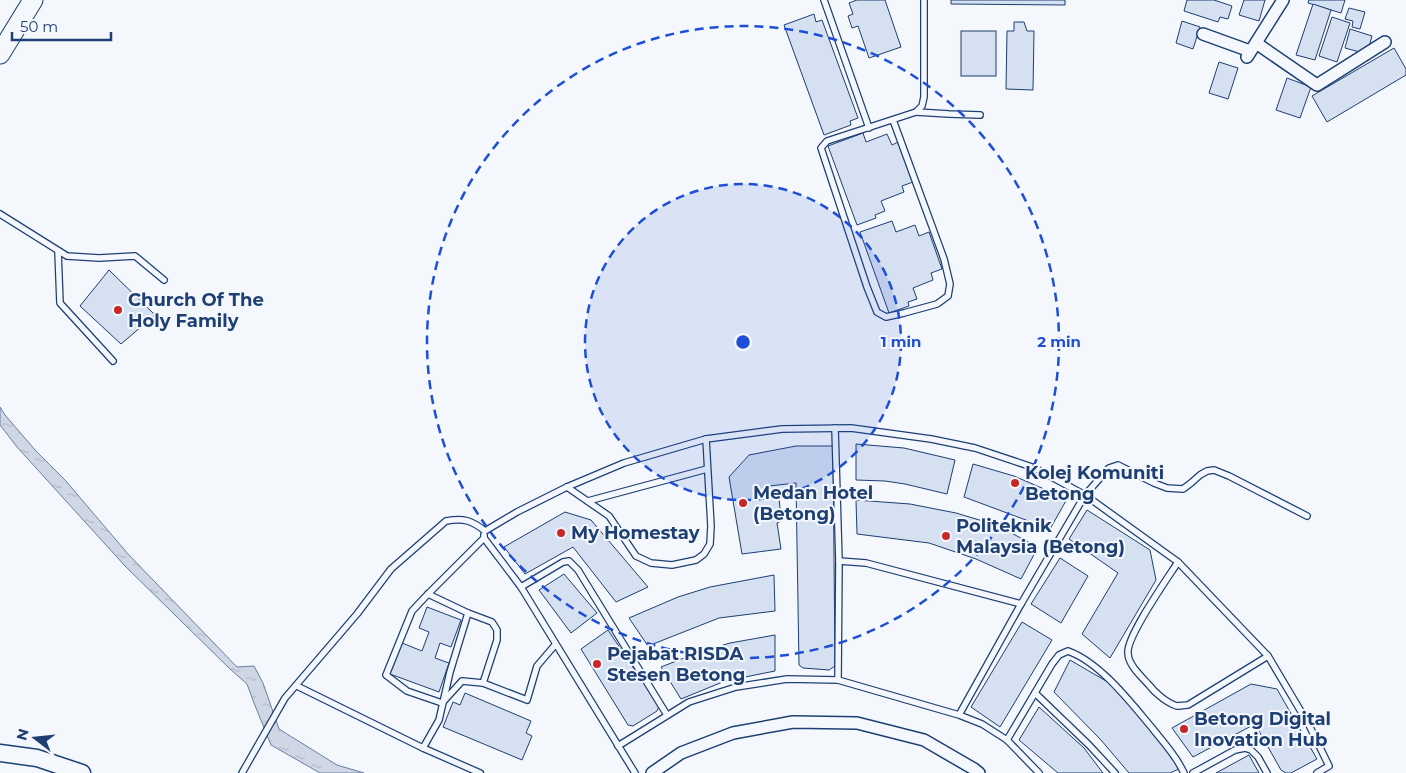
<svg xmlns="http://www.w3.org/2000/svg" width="1406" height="773" font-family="Montserrat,sans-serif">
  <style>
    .water { fill: url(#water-ripples); stroke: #687fa3 }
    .building { fill: #d5e0f0; stroke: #1d3f73 }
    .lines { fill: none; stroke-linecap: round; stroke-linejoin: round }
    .lane-casing { stroke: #1d3f73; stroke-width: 8 }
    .street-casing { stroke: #1d3f73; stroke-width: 14 }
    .secondary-casing { stroke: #1d3f73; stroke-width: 19 }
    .primary-casing { stroke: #1d3f73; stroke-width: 21 }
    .lane { stroke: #f4f7fb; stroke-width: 5.5 }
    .street { stroke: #f4f7fb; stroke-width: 11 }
    .secondary { stroke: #f4f7fb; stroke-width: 16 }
    .primary { stroke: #f4f7fb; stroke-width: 19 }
    .ring { fill: none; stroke: #1d4ed8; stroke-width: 2.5; stroke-dasharray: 9 6 }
    .poi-dot { fill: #c62828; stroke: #f4f7fb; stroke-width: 2 }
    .labels { text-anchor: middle; stroke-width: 4; stroke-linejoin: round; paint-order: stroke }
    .poi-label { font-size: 18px; font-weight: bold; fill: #1d3f73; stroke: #f4f7fb; text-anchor: start }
    .centre { fill: #1d4ed8; stroke: #f4f7fb; stroke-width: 2.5 }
    .ring-label { font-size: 15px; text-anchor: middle; font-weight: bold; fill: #1d4ed8; stroke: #f4f7fb; stroke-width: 4; stroke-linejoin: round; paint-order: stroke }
  </style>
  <defs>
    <pattern id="water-ripples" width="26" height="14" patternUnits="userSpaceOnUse" patternTransform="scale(1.25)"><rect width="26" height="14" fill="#cfd7e4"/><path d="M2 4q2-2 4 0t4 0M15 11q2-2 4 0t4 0" fill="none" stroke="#b1bac7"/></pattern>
  </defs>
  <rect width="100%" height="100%" fill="#f4f7fb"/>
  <path class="water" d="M0,407L5,415L36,451L65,480L128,554L237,667L254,666L263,683L279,729L337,765L364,773H320L271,745L254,703L247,684L230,669L125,566L17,447L0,425Z"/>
  <g class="building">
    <path d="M857,0H885L901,47L869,58L858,26L852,28L848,16L853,14L849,3Z"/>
    <path d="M951,0H1065V5L951,4Z"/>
    <path d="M1187,0H1214L1232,6L1228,19L1220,17L1218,22L1184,11Z"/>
    <path d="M1244,0H1265L1259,21L1239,15Z"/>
    <path d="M1309,0H1345L1341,13L1308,3Z"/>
    <path d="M1313,4L1331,10L1315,60L1296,55Z"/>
    <path d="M1349,8L1365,12L1360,29L1352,27L1353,21L1345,19Z"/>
    <path d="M814,14L816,22L822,20L858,118L850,121L851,125L824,135L784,25Z"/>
    <path d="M1332,17L1350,23L1337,62L1319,56Z"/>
    <path d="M1182,21L1200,27L1193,49L1176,43Z"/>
    <path d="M1014,22H1024L1027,31H1034L1033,90L1006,89L1007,31H1014Z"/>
    <path d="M1350,29L1372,36L1367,54L1345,48Z"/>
    <rect x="961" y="31" width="35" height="45"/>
    <path d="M1394,48L1406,69V75L1327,122L1312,96Z"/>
    <path d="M1219,62L1238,68L1228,99L1209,93Z"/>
    <path d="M1287,78L1311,87L1300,118L1276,110Z"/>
    <path d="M863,133L866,142L887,134L892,145L898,142L913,182L902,186L904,192L881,201L885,211L875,215L876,218L857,225L828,146Z"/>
    <path d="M892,221L896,232L915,225L919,236L929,232L942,269L931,273L933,280L913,288L917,299L908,302L909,306L889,313L860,232Z"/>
    <path d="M109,270L155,315L121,344L80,306Z"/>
    <path d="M856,444L904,448L955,460L947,494L905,484L885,481L856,480Z"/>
    <path d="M796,446H833L835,666L829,670L803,668L799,665L796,483L769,486L771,498L779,497L781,521L777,523L781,549L742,554L729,477L749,455Z"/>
    <path d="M973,464L1014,476L1067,499L1050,529L964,497Z"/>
    <path d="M856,500L910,504L956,513L996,525L1038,547L1021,579L976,559L929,543L857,534Z"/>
    <path d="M1087,510L1150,550L1156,580L1110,658L1082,634L1118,573L1069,539Z"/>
    <path d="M565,512L591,520L648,587L616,602L573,547L525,574L504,547Z"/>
    <path d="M1060,558L1088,576L1061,623L1031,604Z"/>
    <path d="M564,574L597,613L571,633L539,590Z"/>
    <path d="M774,575L775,611L719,618L648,646L629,618L678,597L710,587Z"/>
    <path d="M427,607L461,620L451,647L440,643L435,658L449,663L439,692L390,674L402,643L422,651L429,632L419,628Z"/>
    <path d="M1022,622L1052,640L1000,727L971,707Z"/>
    <path d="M608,630L659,706L657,711L633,726L628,725L581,649Z"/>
    <path d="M775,635V671L725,681L681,699L661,667L697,653L730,643Z"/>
    <path d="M1070,660L1118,688L1181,768L1170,773H1129L1101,740L1054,692Z"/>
    <path d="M1251,684L1277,689L1317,759L1291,773H1286L1281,770L1255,724L1193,757L1172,728Z"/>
    <path d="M465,693L531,721L526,733L532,736L522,760L443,727L453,702L460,705Z"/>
    <path d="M1039,707L1084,748L1103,773H1058L1019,740Z"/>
    <path d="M1249,755L1259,773H1216Z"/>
  </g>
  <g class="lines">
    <defs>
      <g id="lane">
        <path d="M824,0L869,128"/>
        <path d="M916,112L949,114L980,115"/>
        <path d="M893,120L944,259L950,284L948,296L937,304L904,313L886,317L877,312L867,287L821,148L827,141L916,112L922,106L924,97V0"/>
        <path d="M0,214L67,256L99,258L135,256L164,280"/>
        <path d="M58,251L60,303L113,361"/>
        <path d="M835,428L839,561"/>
        <path d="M567,487L609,516L636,556L651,563L672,565L696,560L704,554L710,544L711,526L706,439"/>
        <path d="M588,501L707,469"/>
        <path d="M484,535V538L521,587L635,773"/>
        <path d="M484,538L428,594L412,611L386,675L407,691L442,703L462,681L483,683L527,700L537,666L555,645"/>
        <path d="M1178,562C1167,579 1126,637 1128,653C1128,665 1142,677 1149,685C1155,693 1167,703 1177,706C1180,706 1185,705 1188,705L1268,656"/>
        <path d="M521,587L563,562L569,561L578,570L667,715"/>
        <path d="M1021,604L1085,495L1109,468L1118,465L1154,483L1167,488L1183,489L1191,483L1200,475L1207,471L1214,470L1229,476L1307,516"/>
        <path d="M468,613L492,622L497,630V640L483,683"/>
        <path d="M297,686L423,748L480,773"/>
        <path d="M1035,693L1089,745L1115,773"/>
        <path d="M959,715L838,680L839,561L866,563L1021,604L959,715L982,724L1007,740L1039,773"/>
        <path d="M1007,740L1052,664L1059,655L1068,651C1101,663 1131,703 1153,729C1160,738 1168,747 1174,756C1178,761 1181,767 1184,773"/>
        <path d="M618,746L689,702L736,687L787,679L838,680"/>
        <path d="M423,748L439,720L450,672L468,613L428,594"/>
        <path d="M242,773L285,698L357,614L391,569L446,521C464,518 471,520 485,531L517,512L567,487L624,463L706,439L782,429L851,428L931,439L975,448L1035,468L1085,495L1178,562L1268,656L1309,725L1329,766L1317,773"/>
        <path d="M1193,773L1235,750L1245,748L1251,750L1258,757L1267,773"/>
      </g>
      <g id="street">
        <path d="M1203,34L1250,51"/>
        <path d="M1256,43L1317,85L1385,42"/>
        <path d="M1247,57L1283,0"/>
        <path d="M652,773L681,753L733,733L793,722L857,723L924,740L974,769L979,773"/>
      </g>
      <path id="secondary" d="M0,753L37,758L82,773"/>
      <path id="primary" d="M0,54L33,0"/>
    </defs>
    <use href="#lane" class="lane-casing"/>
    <use href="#street" class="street-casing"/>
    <use href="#secondary" class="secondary-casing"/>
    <use href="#primary" class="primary-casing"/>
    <use href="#lane" class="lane"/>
    <use href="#street" class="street"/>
    <use href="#secondary" class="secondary"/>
    <use href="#primary" class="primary"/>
  </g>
  <circle cx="743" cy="342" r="158" fill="#1d4ed8" fill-opacity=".12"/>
  <g class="ring">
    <circle cx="743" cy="342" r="158"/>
    <circle cx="743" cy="342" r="316"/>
  </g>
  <g class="poi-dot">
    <circle cx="118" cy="310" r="5"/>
    <circle cx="1015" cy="483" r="5"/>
    <circle cx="743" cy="503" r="5"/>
    <circle cx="561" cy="533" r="5"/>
    <circle cx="946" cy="536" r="5"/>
    <circle cx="597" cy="664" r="5"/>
    <circle cx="1184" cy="729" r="5"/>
  </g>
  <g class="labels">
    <g class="poi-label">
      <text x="128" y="306">Church Of The<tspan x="128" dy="21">Holy Family</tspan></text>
      <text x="1025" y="479">Kolej Komuniti<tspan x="1025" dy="21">Betong</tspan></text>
      <text x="753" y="499">Medan Hotel<tspan x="753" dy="21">(Betong)</tspan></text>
      <text x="956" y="532">Politeknik<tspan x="956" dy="21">Malaysia (Betong)</tspan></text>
      <text x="571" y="539">My Homestay</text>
      <text x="607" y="660">Pejabat RISDA<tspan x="607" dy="21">Stesen Betong</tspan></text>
      <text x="1194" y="725">Betong Digital<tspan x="1194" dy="21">Inovation Hub</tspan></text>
    </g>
  </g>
  <circle cx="743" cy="342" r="8" class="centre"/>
  <g class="ring-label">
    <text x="901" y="347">1 min</text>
    <text x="1059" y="347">2 min</text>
  </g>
  <g transform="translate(35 738) rotate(286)" stroke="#f4f7fb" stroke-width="4" paint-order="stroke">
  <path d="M0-4L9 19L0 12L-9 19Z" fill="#1d3f73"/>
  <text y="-8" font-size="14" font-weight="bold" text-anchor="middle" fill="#1d3f73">N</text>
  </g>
  <path d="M12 32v8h99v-8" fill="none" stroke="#1d3f73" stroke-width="2.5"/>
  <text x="20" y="32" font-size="15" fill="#1d3f73" stroke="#f4f7fb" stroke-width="4" paint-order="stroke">50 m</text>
</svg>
